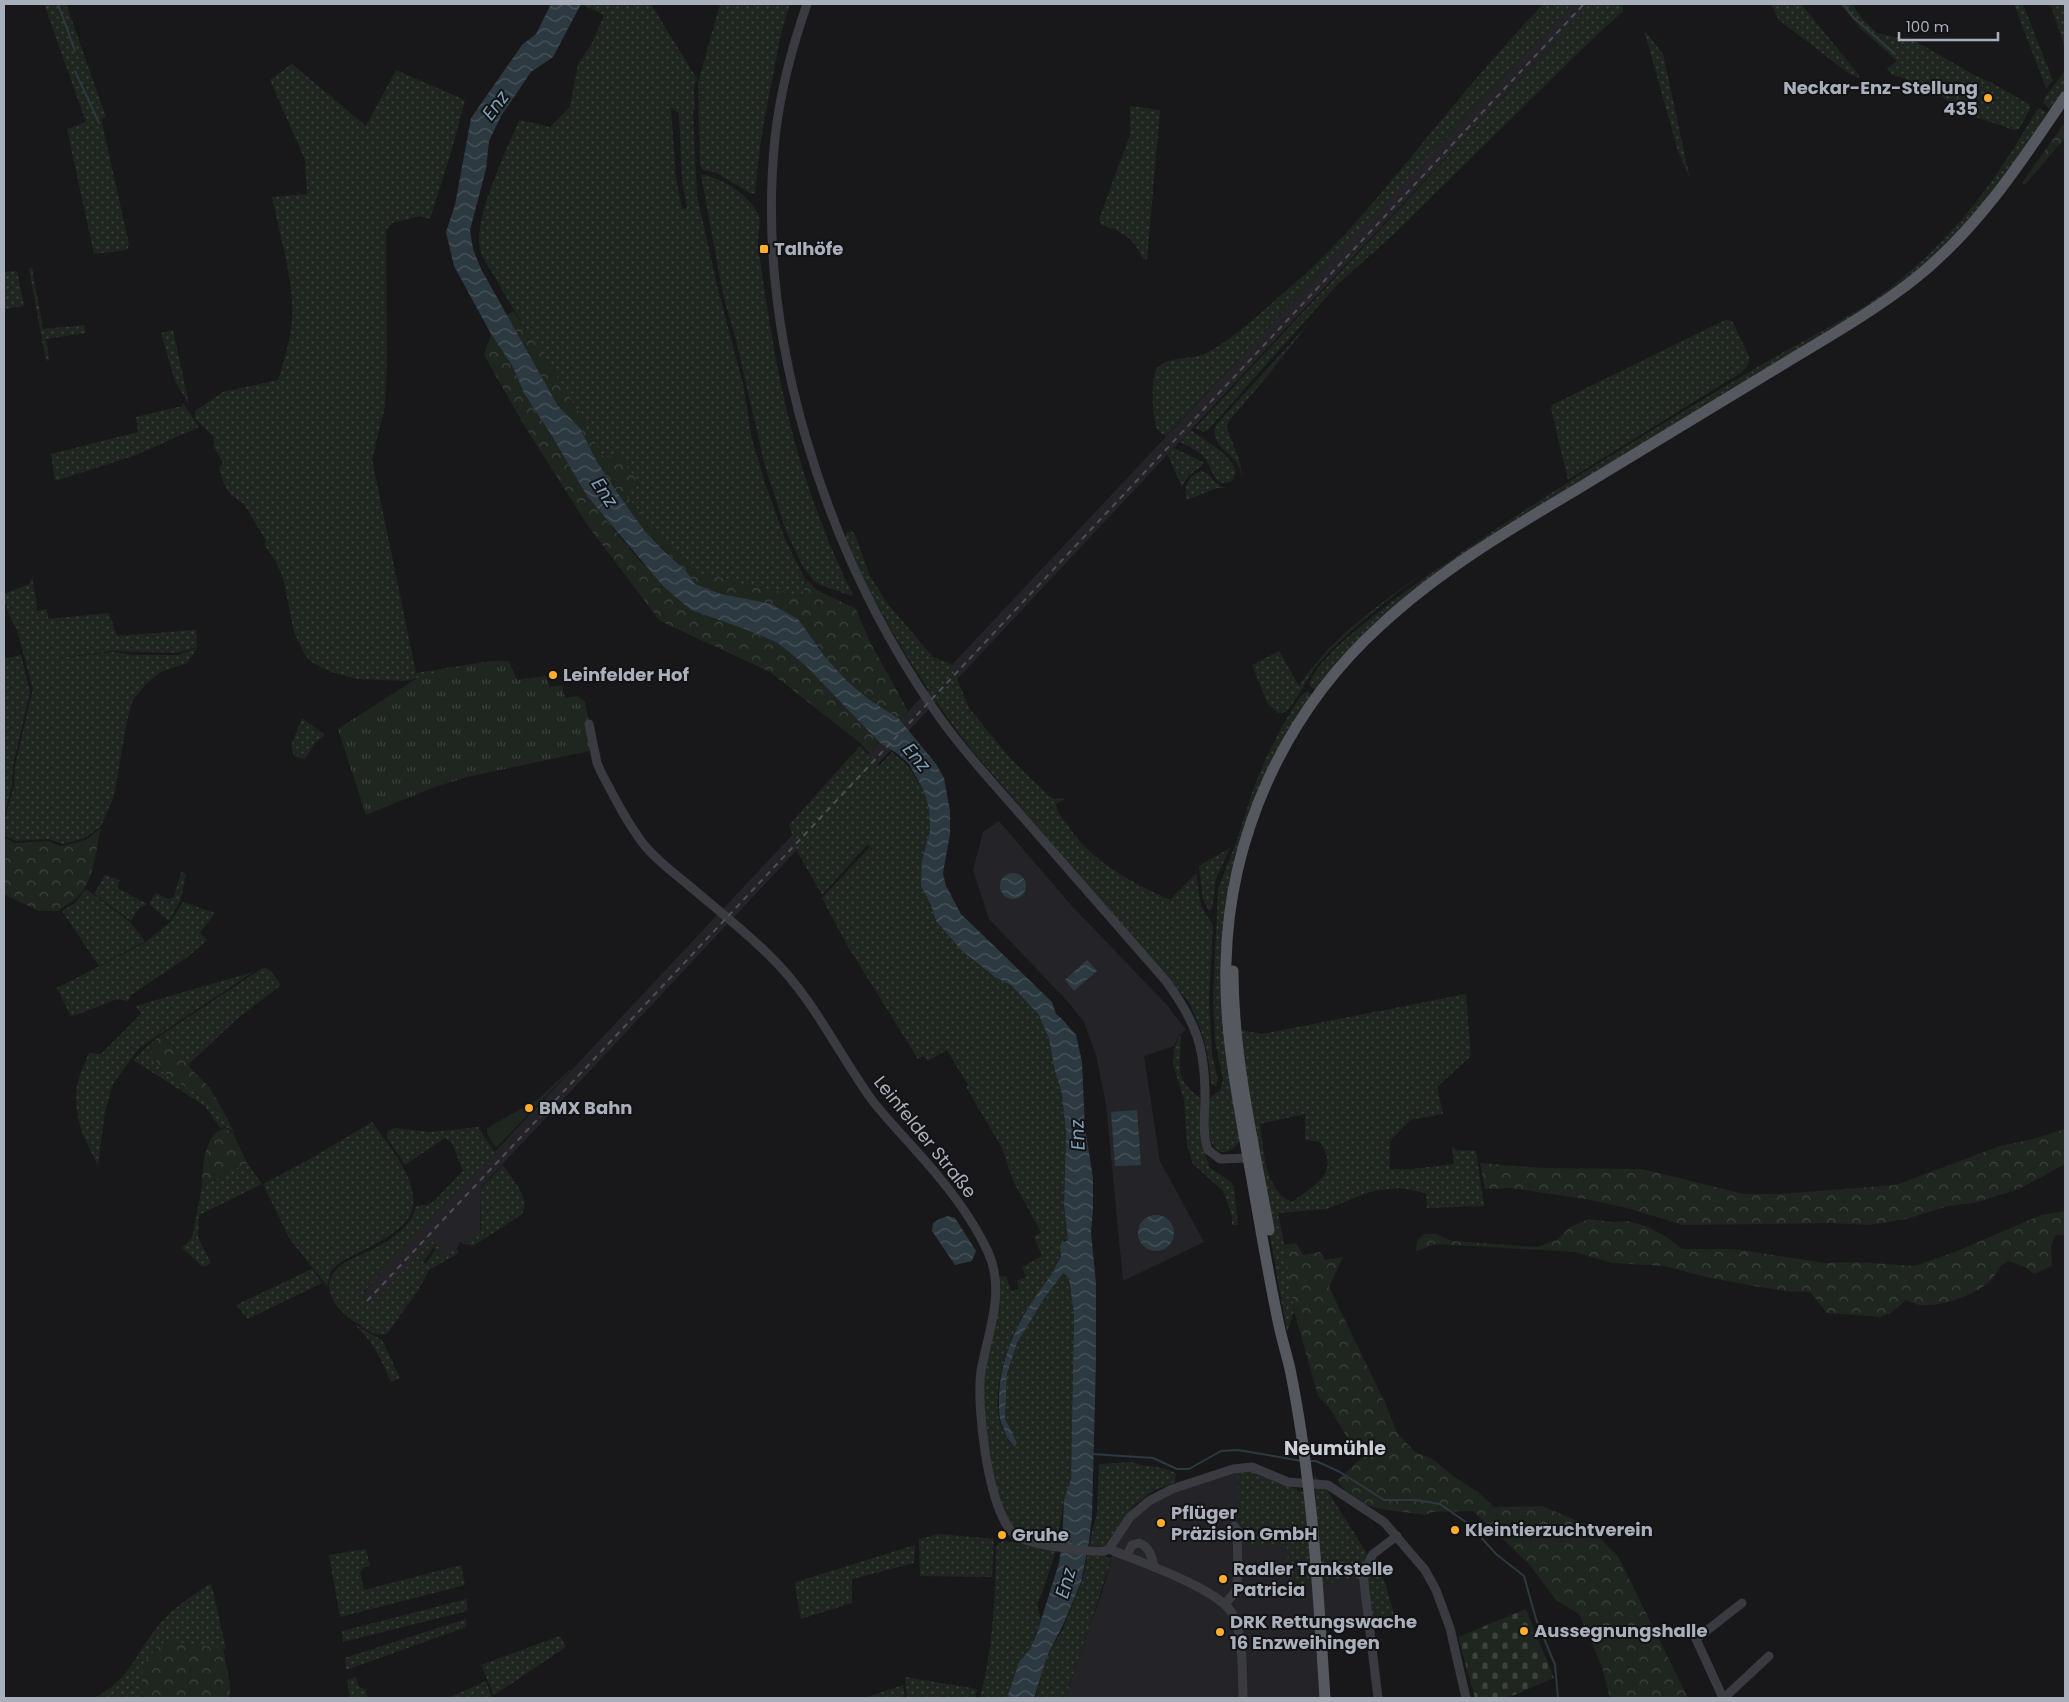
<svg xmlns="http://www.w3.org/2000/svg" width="2069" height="1702" font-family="Poppins,sans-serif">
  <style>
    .built { fill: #242428 }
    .grass { fill: url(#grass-dots); fill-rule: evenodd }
    .forest { fill: url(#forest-crowns) }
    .cemetery { fill: url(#cemetery-stones) }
    .park { fill: url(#park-tufts) }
    .pitch { fill: #1e261f }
    .water { fill: url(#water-waves) }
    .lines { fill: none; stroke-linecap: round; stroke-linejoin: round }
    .stream { stroke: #2d3940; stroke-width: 2 }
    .minor { stroke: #393b40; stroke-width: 9 }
    .major { stroke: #55585f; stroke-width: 11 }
    .rail { stroke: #4c4f55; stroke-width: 2; stroke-dasharray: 6 5; stroke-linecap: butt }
    .poi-dot { fill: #feae2d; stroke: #131316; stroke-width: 2 }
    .labels { text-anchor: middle; stroke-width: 4; stroke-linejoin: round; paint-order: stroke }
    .poi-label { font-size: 18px; font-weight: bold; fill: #aab0bb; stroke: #131316; text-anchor: start }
    .street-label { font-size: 18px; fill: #aab0bb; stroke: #131316 }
    .water-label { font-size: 19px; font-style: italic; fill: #7fa0b8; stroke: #131316 }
    .neighbourhood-label { font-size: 19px; font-weight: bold; fill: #cbcfd7; stroke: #131316 }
  </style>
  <defs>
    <pattern id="grass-dots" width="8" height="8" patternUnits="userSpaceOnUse" patternTransform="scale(1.25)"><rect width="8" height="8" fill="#1e261f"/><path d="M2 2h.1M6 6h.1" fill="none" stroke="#3c433e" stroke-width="1.8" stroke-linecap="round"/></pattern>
    <pattern id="forest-crowns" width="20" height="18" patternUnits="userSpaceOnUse" patternTransform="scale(1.25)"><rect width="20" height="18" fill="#1e261f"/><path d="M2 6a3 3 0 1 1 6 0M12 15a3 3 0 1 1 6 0" fill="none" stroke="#3c433e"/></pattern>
    <pattern id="cemetery-stones" width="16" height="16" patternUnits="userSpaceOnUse" patternTransform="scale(1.25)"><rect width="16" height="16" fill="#1e261f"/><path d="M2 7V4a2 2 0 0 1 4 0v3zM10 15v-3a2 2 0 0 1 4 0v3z" fill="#3c433e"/></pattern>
    <pattern id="park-tufts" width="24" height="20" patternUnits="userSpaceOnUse" patternTransform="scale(1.25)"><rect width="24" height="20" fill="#1e261f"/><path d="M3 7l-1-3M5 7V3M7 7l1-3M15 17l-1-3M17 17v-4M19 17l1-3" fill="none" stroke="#3c433e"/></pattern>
    <pattern id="water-waves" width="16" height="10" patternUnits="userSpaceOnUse" patternTransform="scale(1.25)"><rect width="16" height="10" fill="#2d3940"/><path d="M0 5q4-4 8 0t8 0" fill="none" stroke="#49535a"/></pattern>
  </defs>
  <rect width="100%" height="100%" fill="#18181b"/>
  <g class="built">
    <path d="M1572,4H1590L481,1187L480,1233L470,1241L460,1242L457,1249L443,1257L438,1246L431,1241L379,1296L371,1301L365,1300L364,1294L369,1286L1328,264L1329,259L1363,223L1365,225L1433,151L1432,150L1437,145L1439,146Z"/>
    <path d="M999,821L1071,905L1167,1005L1186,1030L1178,1036L1174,1046L1144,1056L1160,1161L1204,1242L1123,1281L1106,1104L1096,1055L1084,1022L1069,1003L989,919L973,870L983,832Z"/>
    <path d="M1238,1469V1522L1287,1546L1314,1585L1323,1698H1065L1103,1589L1116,1543L1126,1524L1150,1501Z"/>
    <path d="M1353,1578L1361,1581L1367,1621L1324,1629L1322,1585Z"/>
  </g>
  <g class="grass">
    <path d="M44,4H66L106,117L101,119L129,244L127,250L94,254L67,129L86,122Z"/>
    <path d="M581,4H651L697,79L694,89L695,109L693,111L697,196L718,289L743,384L752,439L766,486L785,539L805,579L803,596L738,583L708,574H696L626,496L616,452L609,457H604C589,437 580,413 566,392C543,354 517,318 496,279C491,270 482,259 480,249C473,221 507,146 520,120L550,127L570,107L578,64L592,43L604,15ZM671,108L679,113L682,179L687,208L682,209L676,178Z"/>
    <path d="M720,4H790C782,26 778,48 774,71C765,112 758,153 755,194L750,193L717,173L703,170L700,165L698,83Z"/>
    <path d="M1543,4H1572L1439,146L1437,145L1433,150L1434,151L1365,225L1363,224L1330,259L1328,264L1166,436C1163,434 1160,433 1157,429C1152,420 1151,379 1156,370C1164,356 1190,360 1205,354C1233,340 1272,303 1297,281C1340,244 1376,199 1412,156C1454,104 1497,53 1543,4Z"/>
    <path d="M1590,4H1619L1623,7V11L1582,49L1394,234L1338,284L1208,430L1203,432L1195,428Z"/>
    <path d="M1771,4H1801L1859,75V78L1848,73L1779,20Z"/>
    <path d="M1840,4H1852L1863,20L1877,33L1917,42L1974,75L1992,83L2029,104L2030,109L2019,129L2014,130L1970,115L1926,86L1913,84L1904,78L1892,75L1887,69L1897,61L1861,29Z"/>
    <path d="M2014,4H2023L2053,81L2046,88Z"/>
    <path d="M2050,4H2065V47Z"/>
    <path d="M1644,30L1663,54L1690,179L1678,151Z"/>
    <path d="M292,64L366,126L396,70L465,100L452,149L430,219L420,216L392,223L386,230L387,366L385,407L372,459L416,673L491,661L406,681L357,679L331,672L313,663L305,655L294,632L283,578L275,560L265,546L266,541L244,504L231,495L224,484L219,468L223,463L214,447V437L195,419V411L223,392L278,380C284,360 291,340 292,319C295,285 279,232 272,197L307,194L305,160L270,80Z"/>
    <path d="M2065,71V90L2054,107L2052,106L2050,109L2044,103V98Z"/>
    <path d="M1130,106L1160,110L1147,260L1143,259C1134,238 1122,231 1101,225L1099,219L1130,135Z"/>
    <path d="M2040,108L2047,113L2012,168L1945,248L1877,302L1478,545L1320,683L1315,690L1310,686C1309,631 1694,405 1756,368C1800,341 1849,320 1890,288C1956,235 1994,184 2036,111Z"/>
    <path d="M701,175C719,175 751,197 758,214C761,222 758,233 758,241C761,271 766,301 771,331C786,423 811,511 853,595L852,596L821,585L814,581L803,567L786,531L765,466L737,344L723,294Z"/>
    <path d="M32,268L43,329L84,325L86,333L46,339L49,360L46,361L29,269Z"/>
    <path d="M17,271L24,306L4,309V272Z"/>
    <path d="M1725,320L1732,321L1749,356C1751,370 1734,377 1724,383L1568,480L1551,408L1552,405Z"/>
    <path d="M1308,324L1269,374L1228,422L1227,427C1230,440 1244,464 1241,476C1242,454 1207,449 1216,425Z"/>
    <path d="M173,330L189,404L175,381L161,333Z"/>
    <path d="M183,403L199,427L136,455L55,481L51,454L138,432L136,417L182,406Z"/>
    <path d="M1191,430C1206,442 1229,452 1236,471L1232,481C1213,490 1213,466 1203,456C1197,450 1188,446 1180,442Z"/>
    <path d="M1174,448L1203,462L1202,466L1188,476L1182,487L1168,455Z"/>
    <path d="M1201,471C1212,473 1213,485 1226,488H1217L1187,500C1183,487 1188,476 1201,471Z"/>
    <path d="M851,531L855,534L869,574L887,603L933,657L951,664L969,708L1009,757L1049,796L1055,799L1066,798L1056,804C1057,812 1062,818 1067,824C1091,862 1131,882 1170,900L1196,873L1201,906L1213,925L1209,1000L1212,1054L1218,1080L1216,1086L1211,1084C1209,1053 1202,1028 1188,1001L970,748C920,682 877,613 846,537V533Z"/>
    <path d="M1421,575C1385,602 1348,630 1318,664C1306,678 1299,698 1286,712L1278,713L1268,704L1252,665L1279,651L1299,686C1330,639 1375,607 1421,575Z"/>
    <path d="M32,578L34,590L31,592L35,591L37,611L47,609L48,620V619L109,613L117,636L196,630L197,647L177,653L114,651L48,659L114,652L133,655H178L197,648L187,663L161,672L146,684L133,700L128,716L114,796L101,826L85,838L63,844L48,839L16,841L4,835V821L14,786L15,765L33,689L17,630L9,615L6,604H4V594L29,584Z"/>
    <path d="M21,655L30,692L13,766L12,786L4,817V659Z"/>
    <path d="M1307,691L1312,694L1285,739L1227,914L1241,1136C1237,1152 1218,1160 1211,1141C1207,1129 1207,1110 1210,1098L1220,1090L1223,1080L1215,1040L1213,999L1218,889L1237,840L1254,787L1266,758L1284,723L1300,697Z"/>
    <path d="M302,718L325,735L315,743L305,759L294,756L291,746Z"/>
    <path d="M860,746L879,766L892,752L907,765L923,789L929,808L930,830L922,861L925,894L931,905L936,921L961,950L995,977L1011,984L1039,1015L1049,1039L1055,1071L1062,1094L1066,1133L1064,1205L1068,1240L1054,1268L1056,1270C1025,1308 990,1367 999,1419C1001,1427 1007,1436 1010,1444L1017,1443L1005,1418L1007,1375L1017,1343L1032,1316L1062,1273L1069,1278L1074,1314L1071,1479L1064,1500L1057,1542L1026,1537L1014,1530L1008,1521L988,1468L979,1397L996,1277L1006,1276L1011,1291L1019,1289L1017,1281L1026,1277L1022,1267L1042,1256L1034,1237L1041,1232L1013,1181L1002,1148L966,1087L968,1085L947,1050L928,1061L923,1056L918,1059L847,945L822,898L869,848L875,850L867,845L822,895L798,853L789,825Z"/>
    <path d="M1230,848L1216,879L1212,909L1209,911L1203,899L1199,866Z"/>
    <path d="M181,872L186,874L181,899L169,921L149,904L156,893L168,899L174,897Z"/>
    <path d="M105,875L120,880L117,888L147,904L138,909L131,921L94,894Z"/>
    <path d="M86,889L130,922L145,941L99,966L62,911L75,903Z"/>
    <path d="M183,902L215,913L200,933L207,940L189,956L131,995L128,1001L117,999L71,1017L57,988L146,942L171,921Z"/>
    <path d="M264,967L271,971L281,985L238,1018L188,1065L178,1051L161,1035Z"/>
    <path d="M253,972L139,1048L113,1084L105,1112L98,1165C84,1138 73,1118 77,1086C79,1075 85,1063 89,1053L101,1054L141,1014L136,1006Z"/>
    <path d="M1466,994L1471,1056L1437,1087L1443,1114L1410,1120L1390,1141V1169H1411L1454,1164L1452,1146L1456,1150L1476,1151L1484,1206L1427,1208L1426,1193L1399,1188L1381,1190L1369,1192L1327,1209L1278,1213L1288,1263L1294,1311L1287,1332L1254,1146L1241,1030L1262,1034ZM1305,1114V1140L1320,1142C1341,1174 1315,1184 1292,1202C1264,1191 1264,1150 1260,1124Z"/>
    <path d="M1179,1036H1181C1181,1067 1173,1078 1200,1098L1201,1143L1210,1168L1230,1181L1234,1187L1238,1225H1232V1216L1223,1191L1193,1164L1187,1145L1184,1099L1173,1065L1174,1049Z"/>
    <path d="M151,1043L153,1056L163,1072L209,1102L227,1118L234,1132L226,1127L220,1128L205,1106L133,1060Z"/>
    <path d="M372,1122C390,1147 432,1194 404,1224C397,1231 387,1237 379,1242C366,1250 351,1255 338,1264L331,1271L327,1286L289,1238L263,1184L310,1159Z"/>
    <path d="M478,1127L495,1153L369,1286L364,1292V1298L371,1301L379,1296L431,1241L436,1244L423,1262L426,1264L435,1250L434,1248L437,1244L443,1256L457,1249L459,1253L429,1270L419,1289L387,1334C377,1337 367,1330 358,1324C341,1314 316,1289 337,1269C343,1262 352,1259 360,1255C382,1245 411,1231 416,1206L427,1205L433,1202L463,1171L452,1143L445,1138L405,1165L388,1139L387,1132L394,1128L431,1132Z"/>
    <path d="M247,1163L262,1184L199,1215L198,1237L211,1263L203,1267L182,1248L192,1238L202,1186Z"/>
    <path d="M503,1165C511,1178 533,1200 521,1215L473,1246L461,1243L470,1241L481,1230V1189L434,1236Z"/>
    <path d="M312,1269L322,1283L248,1319L236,1305Z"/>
    <path d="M354,1324L382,1340L400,1378L391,1382C381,1360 373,1340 354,1324Z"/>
    <path d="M1131,1462C1148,1468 1160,1465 1176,1473L1175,1482L1153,1491L1133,1506L1106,1546H1090L1091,1536L1097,1514L1099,1464Z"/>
    <path d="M1238,1469H1248L1305,1493L1314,1585H1289L1287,1546H1244L1238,1522Z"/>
    <path d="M1314,1475L1327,1490L1385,1582L1394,1615L1367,1621L1361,1581L1353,1578L1322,1585Z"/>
    <path d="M940,1534L994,1539L992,1577L920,1576L919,1539Z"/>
    <path d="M1003,1541L1030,1544L1056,1550L1043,1590L1037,1604L1041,1620L1030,1649L1019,1662L1007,1698H980C993,1649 995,1599 996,1548L998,1543Z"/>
    <path d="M915,1545L914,1563L852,1579V1603L801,1619L795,1585L796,1582Z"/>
    <path d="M366,1549L370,1566L365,1567L360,1572L364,1590L461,1565L465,1585L340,1617L329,1555Z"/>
    <path d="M1105,1553L1107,1558L1112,1557L1088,1632L1065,1698H1035L1048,1654L1063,1629L1082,1581L1088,1554Z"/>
    <path d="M211,1583L226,1649L166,1641C140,1661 141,1668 143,1698H95C129,1679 133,1659 155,1630C169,1610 191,1597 211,1583Z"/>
    <path d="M467,1599V1611L343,1642L342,1631Z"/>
    <path d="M466,1619V1627L346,1670L345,1658Z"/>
    <path d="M560,1636L566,1647L494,1695L481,1665Z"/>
    <path d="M356,1677L358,1686L366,1690L367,1698H350L347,1680Z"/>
    <path d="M905,1677L977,1689L975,1698H907Z"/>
    <path d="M486,1681L492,1698H448Z"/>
    <path d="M903,1685L905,1698H864Z"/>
  </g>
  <g class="forest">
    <path d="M2063,125L2065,128V138L2025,185L2022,183Z"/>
    <path d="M513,311C536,343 558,376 577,410C586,426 593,442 604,457H609L616,452L636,479L626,496L696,574H708L738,583L803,596L806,579L817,590L856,609L870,642L908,711L900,720L867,698L847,681L825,657L799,620L741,598L721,594L695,584L687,572L644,530L616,491L596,460L580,428L558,406L507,315Z"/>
    <path d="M491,334L513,367L524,393L552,436L587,496L638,559L691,610L750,631L778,643L806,666L879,742L869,753L860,743L770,672L660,621L588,526L524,425L484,355Z"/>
    <path d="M101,828C95,851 95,884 74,900C69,904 63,906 58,911H38L4,894V844L6,838L15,843L47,841L62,846L86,840Z"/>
    <path d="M161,1035L178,1051L192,1070L210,1088L227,1118L209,1102L163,1072L153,1056L151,1043Z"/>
    <path d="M225,1128L233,1133L247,1163L202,1186C203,1168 203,1134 225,1128Z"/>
    <path d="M2065,1129V1164L2019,1189L1974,1203L1948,1206L1906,1219L1869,1225L1831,1223L1683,1225L1627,1208L1591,1200L1511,1188L1485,1189L1480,1163L1543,1168L1642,1169L1744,1194H1779L1896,1185L2000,1146L2033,1139Z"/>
    <path d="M2065,1211V1235H2055L2051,1247L2052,1266L2034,1274L2023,1266L2008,1261C1995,1268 1999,1272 1990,1281C1976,1295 1941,1307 1921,1305C1916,1305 1911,1302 1906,1300L1891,1313L1880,1317L1827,1313L1810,1292L1786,1291L1754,1286L1706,1277L1664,1266L1612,1263L1575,1252L1436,1244L1416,1251L1417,1241L1424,1234H1436L1452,1241L1537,1247L1557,1240L1570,1227L1589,1219L1612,1222L1628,1221L1648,1227L1665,1236L1682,1249H1734L1825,1263L1856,1262L1914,1266L1955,1252L2041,1215Z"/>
    <path d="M1296,1243L1303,1255L1320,1252L1325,1260L1343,1257L1329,1287L1386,1405L1397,1433L1415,1452L1431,1458L1453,1476L1479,1493L1494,1507L1542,1506L1585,1524L1618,1556L1688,1698H1610L1602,1667L1579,1614L1556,1600L1529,1564L1473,1511L1433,1512L1425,1515C1391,1509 1358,1513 1337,1480L1363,1457L1345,1434L1330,1409L1318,1396L1295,1314L1284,1245Z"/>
    <path d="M166,1641L223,1648L230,1684V1698H143C141,1668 140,1661 166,1641Z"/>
  </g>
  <path class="cemetery" d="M1526,1609L1554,1678L1507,1698H1475L1458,1637Z"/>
  <path class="park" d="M491,661H509L517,680L545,676L550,687L562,685L565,698L578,696L585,702L594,750L467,777L432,788L366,815L338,729L414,680L434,673Z"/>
  <path class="pitch" d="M569,1070L570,1071L496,1148L487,1134V1128L538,1099Z"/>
  <g class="water">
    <path d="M551,4H581L553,57L531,72L501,116L489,141L486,169L470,230L473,249L481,269L558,406L580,428L596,460L616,491L644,530L662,549L687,572L695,584L721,594L771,604L799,620L825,657L847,681L867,698L899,719L936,764L944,778L950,811V834L943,873L946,886L961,914L1052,1002L1056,1014L1062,1019L1076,1035L1082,1062L1085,1128L1093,1178V1210L1091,1232L1096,1284V1361L1092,1516L1089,1542L1081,1582L1064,1623L1048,1654L1034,1698H1007L1019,1662L1030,1649L1037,1633L1059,1563L1062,1544L1064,1500L1071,1479L1074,1314L1069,1278L1063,1273L1043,1300L1017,1343L1007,1374L1005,1418L1017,1443L1015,1446C1008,1442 1006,1435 1003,1427C999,1419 999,1411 999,1401C999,1352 1025,1308 1055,1270L1054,1269L1061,1256L1060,1245L1068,1240L1064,1205L1066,1133L1062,1094L1055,1071L1049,1039L1039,1015L1011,985L995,977L961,950L936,921L931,905L921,886L922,861L930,830L929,808L923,789L909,764L898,754L879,742L806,666L778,643L750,631L691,610L663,586L587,496L552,436L524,393L513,367L491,334L454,266L446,232L455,205L471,118L522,45L536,34Z"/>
    <circle cx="1013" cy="886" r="13"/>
    <path d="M1087,960L1097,971L1074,991L1065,980Z"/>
    <path d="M1137,1110L1141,1165L1115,1166L1111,1112Z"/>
    <circle cx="1156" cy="1233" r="18"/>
    <path d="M948,1216L955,1218L976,1251L972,1261L955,1265L932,1231L933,1223L940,1219Z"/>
  </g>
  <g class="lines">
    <g class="stream">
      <path d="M58,4L75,51"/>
      <path d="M1843,4L1853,17L1895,54"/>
      <path d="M75,71L99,123"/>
      <path d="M1092,1454L1153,1458L1177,1469H1189L1221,1451L1238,1450L1302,1461"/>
      <path d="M1309,1461H1316L1340,1472L1384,1500H1415L1440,1504L1470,1525L1496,1554L1524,1576L1536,1619L1555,1665L1558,1698"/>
    </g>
    <g class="minor">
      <path d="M807,4C792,47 780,92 775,138C755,333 823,547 933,708C961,749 995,785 1028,823C1074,875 1120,928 1166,981C1195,1021 1205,1046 1205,1096C1205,1113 1202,1134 1208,1150L1220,1159L1248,1158"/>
      <path d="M589,724L597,763L601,772C614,797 628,824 645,846C657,860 672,872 686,883C714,907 744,930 770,956C812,997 836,1049 869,1096C882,1114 897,1129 912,1146C941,1178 970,1213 988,1252C1006,1291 988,1332 981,1371C976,1406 988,1512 1015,1535C1027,1545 1088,1552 1104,1551L1109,1549L1130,1517L1149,1501L1172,1489L1233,1469L1252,1467L1288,1482L1328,1485L1384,1522L1425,1570L1436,1590L1450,1628L1466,1698"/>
      <path d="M1109,1549C1137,1561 1221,1589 1233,1615C1244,1637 1242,1674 1243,1698"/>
      <path d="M1127,1555L1132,1545L1139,1543C1149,1546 1152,1557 1154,1567"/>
      <path d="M1225,1604L1236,1591L1238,1573L1237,1530L1234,1526"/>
      <path d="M1378,1698L1363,1574L1373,1554L1397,1536"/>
      <path d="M1723,1698L1696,1639L1742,1603"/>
      <path d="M1724,1698L1769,1656"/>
    </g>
    <g class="major">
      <path d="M1233,971C1233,1058 1254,1145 1269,1230"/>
      <path d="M1325,1698C1318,1588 1312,1477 1290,1369C1287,1356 1283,1343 1280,1330C1267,1271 1258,1211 1247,1152C1236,1089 1224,1027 1226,963C1229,834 1286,711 1381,625C1440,570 1510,529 1579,488C1647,446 1716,405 1785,363C1828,337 1872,312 1912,281C1976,231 2020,164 2065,97"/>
    </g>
    <path class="rail" d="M367,1301L1584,4"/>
  </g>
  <g class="poi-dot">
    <circle cx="1988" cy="98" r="5"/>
    <rect x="759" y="244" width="10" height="10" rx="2.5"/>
    <circle cx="553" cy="675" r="5"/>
    <circle cx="529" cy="1108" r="5"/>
    <circle cx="1161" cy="1523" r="5"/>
    <circle cx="1455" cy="1530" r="5"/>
    <circle cx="1002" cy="1535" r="5"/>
    <circle cx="1223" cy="1579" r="5"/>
    <circle cx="1524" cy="1631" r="5"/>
    <circle cx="1220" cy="1632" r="5"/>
  </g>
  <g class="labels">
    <g class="poi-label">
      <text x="1978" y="94" text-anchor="end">Neckar-Enz-Stellung<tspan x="1978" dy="21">435</tspan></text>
      <text x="774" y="255">Talhöfe</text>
      <text x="563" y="681">Leinfelder Hof</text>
      <text x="539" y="1114">BMX Bahn</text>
      <text x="1171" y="1519">Pflüger<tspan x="1171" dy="21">Präzision GmbH</tspan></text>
      <text x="1465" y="1536">Kleintierzuchtverein</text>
      <text x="1012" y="1541">Gruhe</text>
      <text x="1233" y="1575">Radler Tankstelle<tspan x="1233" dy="21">Patricia</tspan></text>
      <text x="1230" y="1628">DRK Rettungswache<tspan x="1230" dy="21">16 Enzweihingen</tspan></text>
      <text x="1534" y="1637">Aussegnungshalle</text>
    </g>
    <g class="street-label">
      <text transform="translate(925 1137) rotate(51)" y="6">Leinfelder Straße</text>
    </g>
    <g class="water-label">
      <text transform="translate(495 105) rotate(-53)" y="7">Enz</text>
      <text transform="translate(605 492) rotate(56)" y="7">Enz</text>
      <text transform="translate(917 757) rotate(50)" y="7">Enz</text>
      <text transform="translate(1077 1135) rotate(-93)" y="7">Enz</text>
      <text transform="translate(1065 1583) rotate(-74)" y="7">Enz</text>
    </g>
    <g class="neighbourhood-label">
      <text x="1335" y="1455">Neumühle</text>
    </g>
  </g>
  <rect width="2069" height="1702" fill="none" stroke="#aab0bb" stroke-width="10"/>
  <path d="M1899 32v8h99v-8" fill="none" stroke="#aab0bb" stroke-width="2.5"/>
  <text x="1906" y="32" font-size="15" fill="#aab0bb" stroke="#131316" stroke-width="4" paint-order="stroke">100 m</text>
</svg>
